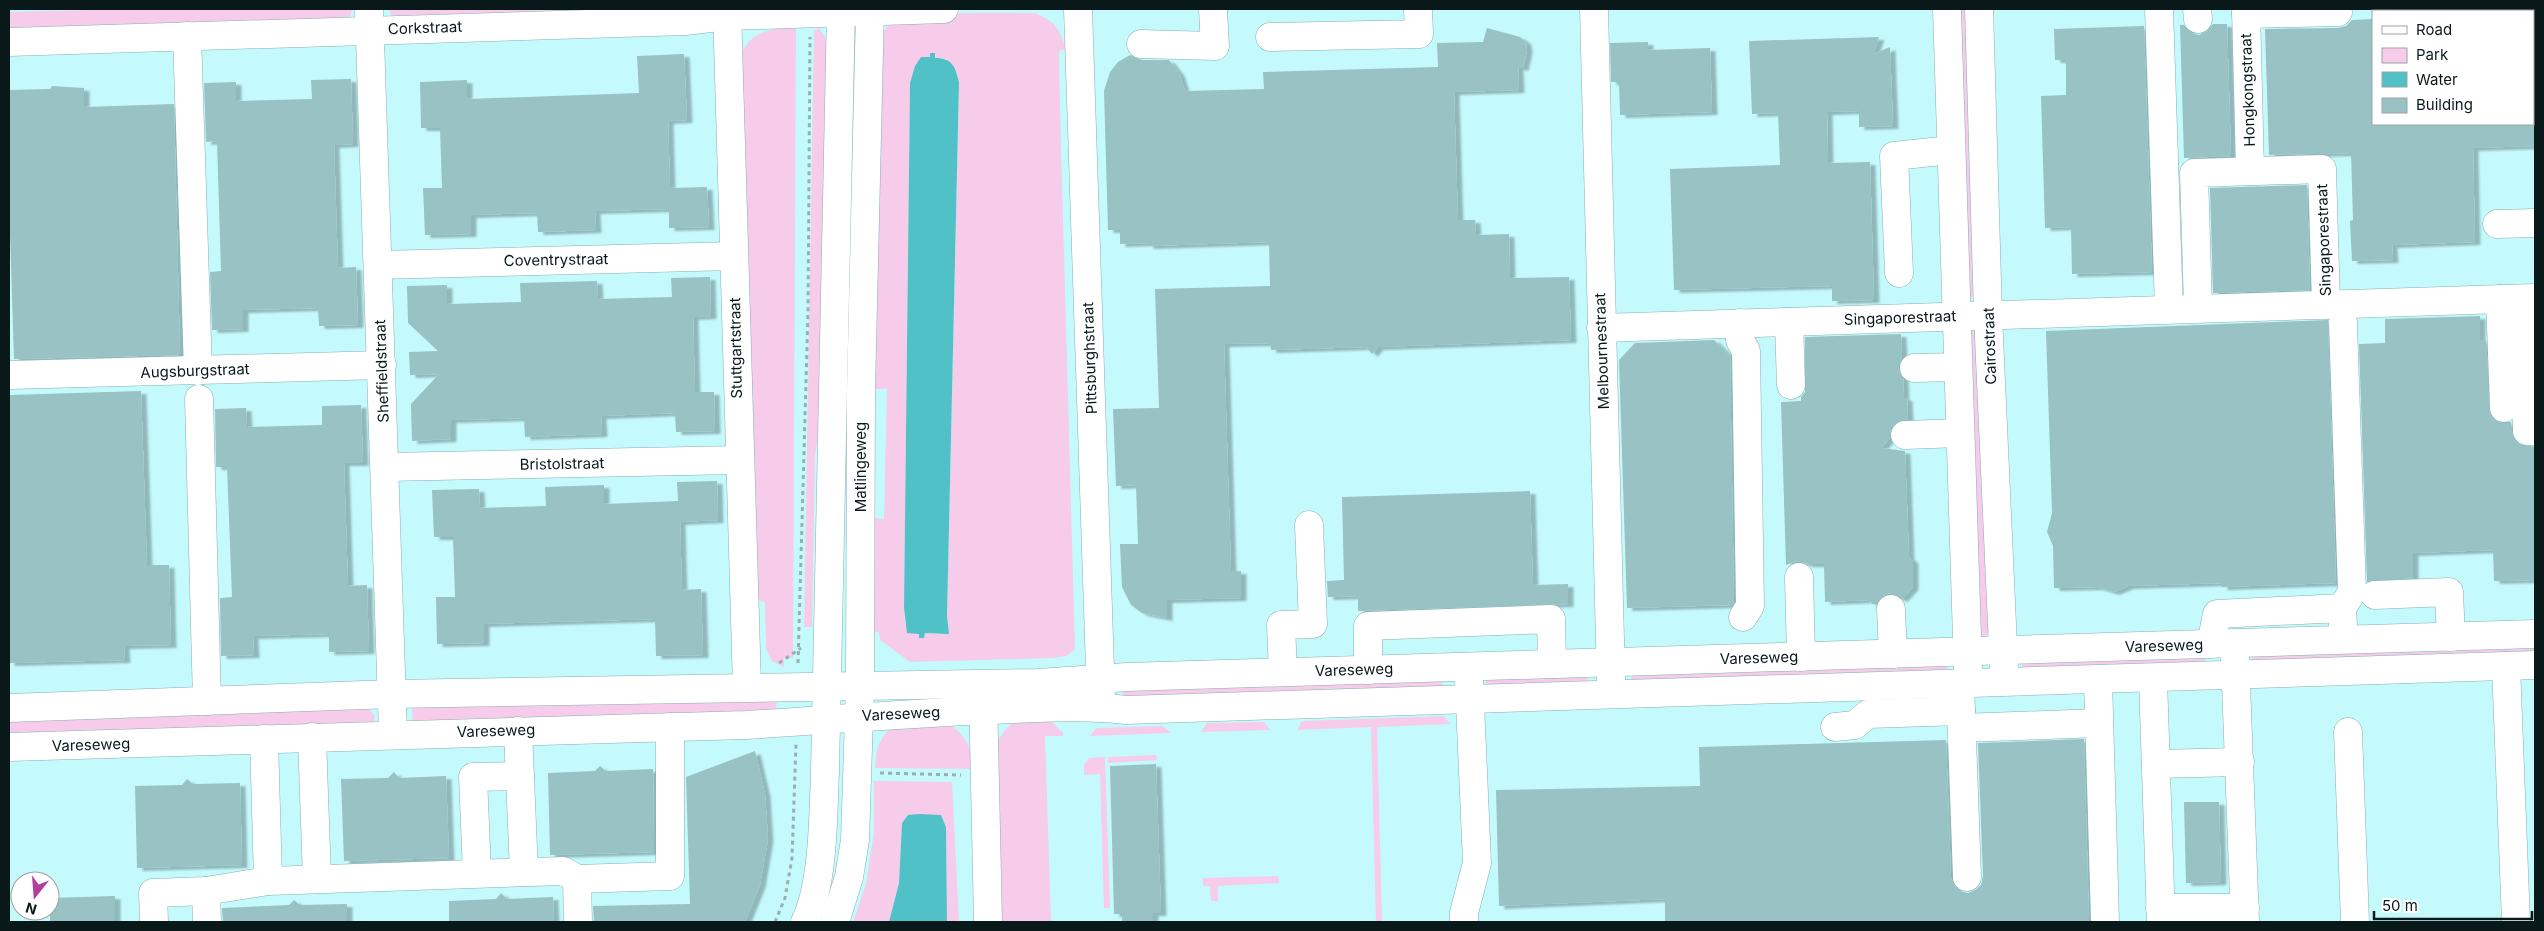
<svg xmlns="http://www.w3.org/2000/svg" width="2544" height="931" font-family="Inter,sans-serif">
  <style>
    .built { fill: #c5fafd; fill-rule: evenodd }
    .green { fill: #f6ccea; fill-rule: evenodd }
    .water { fill: #51c1c8 }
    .building { fill: #98c2c4; filter: url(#shadow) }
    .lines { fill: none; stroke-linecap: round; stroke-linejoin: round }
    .minor-casing { stroke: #86aeb1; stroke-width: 29 }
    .major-casing { stroke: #86aeb1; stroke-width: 29 }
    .path { stroke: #98afb0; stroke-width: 3; stroke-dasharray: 4 4; stroke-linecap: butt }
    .minor { stroke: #fff; stroke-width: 28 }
    .major { stroke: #fff; stroke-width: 28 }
    .labels { text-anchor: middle; stroke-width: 4; stroke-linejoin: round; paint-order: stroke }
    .street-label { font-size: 15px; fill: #09191a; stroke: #fff }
  </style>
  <defs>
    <filter id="shadow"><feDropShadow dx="5.5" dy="3" stdDeviation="1" flood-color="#0004"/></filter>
  </defs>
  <rect width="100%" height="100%" fill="#e3fdfe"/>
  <path class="built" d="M9,9H2535V922H9ZM2373,11H2533V124H2373ZM20,881H50V911H20Z"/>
  <g class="green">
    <path d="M132,9H352L349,21L9,33V12Z"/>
    <path d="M389,9H701L392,18Z"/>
    <path d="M1954,9H1970L1975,297H1967Z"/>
    <path d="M1035,13C1056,22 1059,28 1066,49L1059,51L1060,108L1075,649L1067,656L1053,658L910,662L880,640L879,632L866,631L874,518L884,519L887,389H869L879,40C883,31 887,25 896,20C911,11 1011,13 1035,13ZM930,53L935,54V58L947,59L959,82L947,616L949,634L925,633L924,638H920L919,634L905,623L904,608L910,83L930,57Z"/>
    <path d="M780,28L796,29L793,658H784V667L772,661L766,649L765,602L758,601L739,173V58C749,36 757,33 780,28Z"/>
    <path d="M819,28L829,43L824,397L815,455L812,627H804L814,31Z"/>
    <path d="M1969,329L1979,331L1991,629L1985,636H1978Z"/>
    <path d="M2535,642V660L2251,662L2253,654Z"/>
    <path d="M2204,655L2206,664L2022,668L2023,661Z"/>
    <path d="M1947,663L1948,673L1631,682L1632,674Z"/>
    <path d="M1587,675L1588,683L1485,685L1487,677Z"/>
    <path d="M1442,679L1443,689L1122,697L1123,689Z"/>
    <path d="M777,699L776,712L413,725L412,710L417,706Z"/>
    <path d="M368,708L375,716L373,726L9,740V720Z"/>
    <path d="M1046,716L1063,733V736H1045L1051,922H1000L996,746C1007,720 1019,719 1046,716Z"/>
    <path d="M1444,716L1450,724L1377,727L1382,922H1376L1371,727L1297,730L1302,721Z"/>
    <path d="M1264,722L1270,730L1201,732L1207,723Z"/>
    <path d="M948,723C967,737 971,745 972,769L875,768C876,750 878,739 892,727Z"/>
    <path d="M1162,726L1171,733L1090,736L1096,728Z"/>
    <path d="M1156,755L1157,760L1108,763V757Z"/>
    <path d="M1105,757L1110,908H1104L1100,774L1084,775V765L1089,758Z"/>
    <path d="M874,781L952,782L959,922H947L946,827L941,815H908L902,823L899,883L889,922H853L866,884L874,832Z"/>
    <path d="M1278,876L1279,883L1218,886V901H1211L1210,886H1203V878Z"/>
  </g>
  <g class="water">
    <path d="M930,53H935V58C953,58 955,67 959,82L947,616L949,634L925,633L924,638H919V634L907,633L904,608L910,83L915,66L921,57H930Z"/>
    <path d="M920,814L941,815L946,827L947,922H889L899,883L902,823L908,815Z"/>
  </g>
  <g class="building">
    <path d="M2373,19V124H2535V146L2473,148L2475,242L2392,245L2393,260L2352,261L2350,221L2353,220L2351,153L2269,155L2265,29L2338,28L2346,26L2352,20Z"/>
    <path d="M2213,24H2227L2231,156L2184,158L2180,25H2184L2191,33L2199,35L2207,31Z"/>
    <path d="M2144,26L2152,272L2072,274L2071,227L2045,228L2041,96L2066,95V60H2055L2054,29Z"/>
    <path d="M1487,28L1520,37L1526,42L1527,50L1523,68L1518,67L1519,90L1454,92L1458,220H1475L1476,235L1509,234L1510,278L1569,277L1571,340L1378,347L1372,354L1366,347L1271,350L1270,343L1224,344L1231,571H1241V598L1167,600V618L1142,613L1131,605L1122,587L1120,544H1138L1136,485L1116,486L1113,409L1159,408L1155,289L1270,286L1269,242L1148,246V243L1120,244V230H1108L1104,91L1110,72L1118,62L1130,55L1141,60H1169L1179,73L1185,91L1264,89L1263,72L1438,67L1437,43L1483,42Z"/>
    <path d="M1879,37L1873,54L1890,47L1893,126L1859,127V111L1827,112L1828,163L1870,162L1874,300L1832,301V286L1674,290L1670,169L1780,165L1778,113L1752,114L1749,41Z"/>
    <path d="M1648,42V50L1710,48L1712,112L1620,115L1619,82H1611L1610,43Z"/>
    <path d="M684,54L687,120L668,121L670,188L707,187L709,227L669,228V209L595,211L596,230L538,232L537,213L471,215V234L425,235L423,188H442L440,128H421L420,82L467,80V99L639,93L637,56Z"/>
    <path d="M351,79L353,144L334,145L338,268L356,267L358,325L319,326L318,308L243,310V329L212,330L210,272L221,271L217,141L206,142L204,83L236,82V101L312,99L311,80Z"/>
    <path d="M52,86L84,88V107L174,104L180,355L14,359L9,202V90L50,89Z"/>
    <path d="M2307,185L2310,290L2213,293L2210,188Z"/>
    <path d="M710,277L711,316L693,317L695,392H714L715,431L676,432L675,413L601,416L602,434L525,437L524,418L451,420V439L412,441L411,404L439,374L410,375L409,352L438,351L408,323L407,286L447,285V304L521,302L520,283L597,281L598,299L672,297L671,278Z"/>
    <path d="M2480,316V340H2486L2491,416L2497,422H2511L2513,439L2519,444L2535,447V580L2494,581L2493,550L2413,553V578L2367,582L2359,344L2385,343V319Z"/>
    <path d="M2328,320L2336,583L2222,587V583L2128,586L2114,592L2097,587L2054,588L2053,546L2047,532L2052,513L2046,331Z"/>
    <path d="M1901,334L1902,358L1898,369L1903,378L1904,398H1907L1908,419L1897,422L1891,427L1890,438L1881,448L1905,451L1909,557L1913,561V587L1902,599L1890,593L1882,596L1877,604H1872L1869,600L1825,602L1824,564H1808L1798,561L1786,565L1781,402L1801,401V397L1805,392V337Z"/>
    <path d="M1714,340L1730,356L1734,602L1732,605L1627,608L1619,360L1635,343Z"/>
    <path d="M141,391L147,565H169L171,645L124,646L125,660L9,663V395Z"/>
    <path d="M361,405L363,463H344L348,586L367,585L369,651L329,652V634L253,636L254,655L221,656L220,598L232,597L227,467H216L215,409L246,408L247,427L322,425V406Z"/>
    <path d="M717,481L718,520L680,522L682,590L701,589L703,655L656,656L655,619L484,624V643L437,644L436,597H455L453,537H434L432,490L479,489L480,508L546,506L545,487L604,485V504L678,501L677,482Z"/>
    <path d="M1530,491L1533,585L1568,584V604L1358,611V596L1328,597L1327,581L1344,580L1342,497Z"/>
    <path d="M2084,739L2089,922H1665V899L1499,906L1496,790L1700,786L1699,747L1946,740L1951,878L1954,885L1959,891L1968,893L1975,890L1981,885L1983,876L1978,743Z"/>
    <path d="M755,751L765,794L768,839L760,885L745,922H594L593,906L690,904L686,777Z"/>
    <path d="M1156,764L1161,913H1153V922H1122V914H1114L1110,766Z"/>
    <path d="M600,766L606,771L653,769L654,852L550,855L548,773L595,771Z"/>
    <path d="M394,772L399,778L446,776L449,858L344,861L341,779L388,778Z"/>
    <path d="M187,779L193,784L240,783L242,865L137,868L135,786L182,785Z"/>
    <path d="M2184,802H2219L2221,882L2186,883Z"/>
    <path d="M501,893L507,899L553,897L554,922H449V901L496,899Z"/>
    <path d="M115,896V922H50V898Z"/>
    <path d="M294,900L300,905L347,904V922H223L222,908L289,905Z"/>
  </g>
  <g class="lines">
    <defs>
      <g id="minor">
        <path d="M369,9L393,734"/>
        <path d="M727,9L747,686"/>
        <path d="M1078,9L1101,699"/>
        <path d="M1594,9L1611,680"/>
        <path d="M1947,9L1968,669"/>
        <path d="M1979,9L1988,315L2004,669"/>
        <path d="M2159,9L2169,309"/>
        <path d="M2197,9L2198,19"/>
        <path d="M2246,9L2250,171"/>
        <path d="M2246,14L2338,12"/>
        <path d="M187,36L198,371"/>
        <path d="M1270,37L1419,34L1418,9"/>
        <path d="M9,42L685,21L727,16L944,9"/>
        <path d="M1141,44L1215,46L1213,9"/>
        <path d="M2497,224L2535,223"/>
        <path d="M378,265L734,256"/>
        <path d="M1899,273L1894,156L1951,150"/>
        <path d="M2500,299L2504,408"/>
        <path d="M2523,299L2527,431H2535"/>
        <path d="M2198,308L2194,173L2322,169L2326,305"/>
        <path d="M1789,322L1791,385"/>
        <path d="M1740,323V340L1746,351L1750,606L1743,617"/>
        <path d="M1601,328L2535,298"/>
        <path d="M1914,368L1958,367"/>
        <path d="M9,375L382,365"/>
        <path d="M199,399L207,701"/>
        <path d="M1905,435L1960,433"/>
        <path d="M386,467L739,460"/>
        <path d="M1799,577L1801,657"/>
        <path d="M2375,595L2449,592L2451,637"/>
        <path d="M2342,608L2352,592L2343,323"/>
        <path d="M1891,609L1893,654"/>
        <path d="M2211,644L2217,614L2342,608L2343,626"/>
        <path d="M2235,657L2245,922"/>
        <path d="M2506,666L2516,922"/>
        <path d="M1368,670V626L1551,619L1552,664"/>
        <path d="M1283,672L1281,625L1313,624L1309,525"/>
        <path d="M2153,679L2161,922"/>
        <path d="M2098,680L2105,922"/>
        <path d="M1960,683L1967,877"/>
        <path d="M983,693L988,922"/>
        <path d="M9,708L391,694L1038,683L1127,677L2535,634"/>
        <path d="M1835,727L1855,725L1868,714L1961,711"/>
        <path d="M1962,728L2099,723"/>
        <path d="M518,731L524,872"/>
        <path d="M2348,732L2355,922"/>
        <path d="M312,737L317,879"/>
        <path d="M264,739L268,881L563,871L577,879L670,876V727"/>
        <path d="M9,747L746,725C828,720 910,713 993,710C1037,708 1082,705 1126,710L2535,665"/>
        <path d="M2156,764L2240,762"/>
        <path d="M477,873L473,777L520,776"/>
        <path d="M577,879L578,922"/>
        <path d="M206,891L207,922"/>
        <path d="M2160,908H2245"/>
        <path d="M154,922L153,893L206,891L268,881"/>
        <path d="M1464,922V913L1477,863L1469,680"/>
      </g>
      <g id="major">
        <path d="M805,922C824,883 823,815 825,772L841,9"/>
        <path d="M835,922L849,877L855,840L860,686L861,390L870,9"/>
      </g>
    </defs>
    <use href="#minor" class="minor-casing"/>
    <use href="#major" class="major-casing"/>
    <g class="path">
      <path d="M779,663L801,648"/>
      <path d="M798,663L808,312L810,37"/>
      <path d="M880,773L961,775"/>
      <path d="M775,922L785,898L792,858L796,744"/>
    </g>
    <use href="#minor" class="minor"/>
    <use href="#major" class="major"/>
  </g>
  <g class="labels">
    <g class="street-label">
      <text transform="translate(425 28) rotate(-2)" y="5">Corkstraat</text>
      <text transform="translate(2248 90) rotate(-92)" y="5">Hongkongstraat</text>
      <text transform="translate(2324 240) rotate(-92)" y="5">Singaporestraat</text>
      <text transform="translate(556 260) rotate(-1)" y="5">Coventrystraat</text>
      <text transform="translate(1900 318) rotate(-2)" y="5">Singaporestraat</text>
      <text transform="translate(1990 346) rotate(-92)" y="5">Cairostraat</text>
      <text transform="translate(736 348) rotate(-91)" y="5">Stuttgartstraat</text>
      <text transform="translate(1602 351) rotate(-92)" y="5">Melbournestraat</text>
      <text transform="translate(1090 358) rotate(-92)" y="5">Pittsburghstraat</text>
      <text transform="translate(195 371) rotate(-2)" y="5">Augsburgstraat</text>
      <text transform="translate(382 371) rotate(-92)" y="5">Sheffieldstraat</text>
      <text transform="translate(562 464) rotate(-1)" y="5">Bristolstraat</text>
      <text transform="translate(861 467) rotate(-90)" y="5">Matlingeweg</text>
      <text transform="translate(2164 646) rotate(-2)" y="5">Vareseweg</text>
      <text transform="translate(1759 658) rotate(-2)" y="5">Vareseweg</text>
      <text transform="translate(1354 670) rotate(-2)" y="5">Vareseweg</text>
      <text transform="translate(901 714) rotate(-3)" y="5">Vareseweg</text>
      <text transform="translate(496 731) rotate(-2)" y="5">Vareseweg</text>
      <text transform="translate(91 745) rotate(-2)" y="5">Vareseweg</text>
    </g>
  </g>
  <rect width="2544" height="931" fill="none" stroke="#09191a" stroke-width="20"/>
  <rect x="2372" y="10" width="162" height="115" fill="#ffffff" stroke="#9da3a3"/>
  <rect x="2382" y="26" width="25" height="8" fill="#ffffff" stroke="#9da3a3"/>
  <text x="2416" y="35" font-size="15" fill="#09191a">Road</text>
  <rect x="2382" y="48" width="25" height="15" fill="#f6ccea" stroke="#9da3a3"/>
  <text x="2416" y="60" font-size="15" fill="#09191a">Park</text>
  <rect x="2382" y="72" width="25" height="15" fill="#51c1c8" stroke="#9da3a3"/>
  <text x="2416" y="85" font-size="15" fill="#09191a">Water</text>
  <rect x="2382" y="98" width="25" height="15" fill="#98c2c4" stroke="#9da3a3"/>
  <text x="2416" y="110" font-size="15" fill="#09191a">Building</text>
  <g transform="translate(35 896) rotate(197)"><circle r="24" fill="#ffffff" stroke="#9da3a3"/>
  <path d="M0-4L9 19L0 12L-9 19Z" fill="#b2409b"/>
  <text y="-8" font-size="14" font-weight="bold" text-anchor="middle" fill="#09191a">N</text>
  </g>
  <path d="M2374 911v8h158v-8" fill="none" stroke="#09191a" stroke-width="2.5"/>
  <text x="2382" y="911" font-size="15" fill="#09191a" stroke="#ffffff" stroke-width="4" paint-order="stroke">50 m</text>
</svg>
